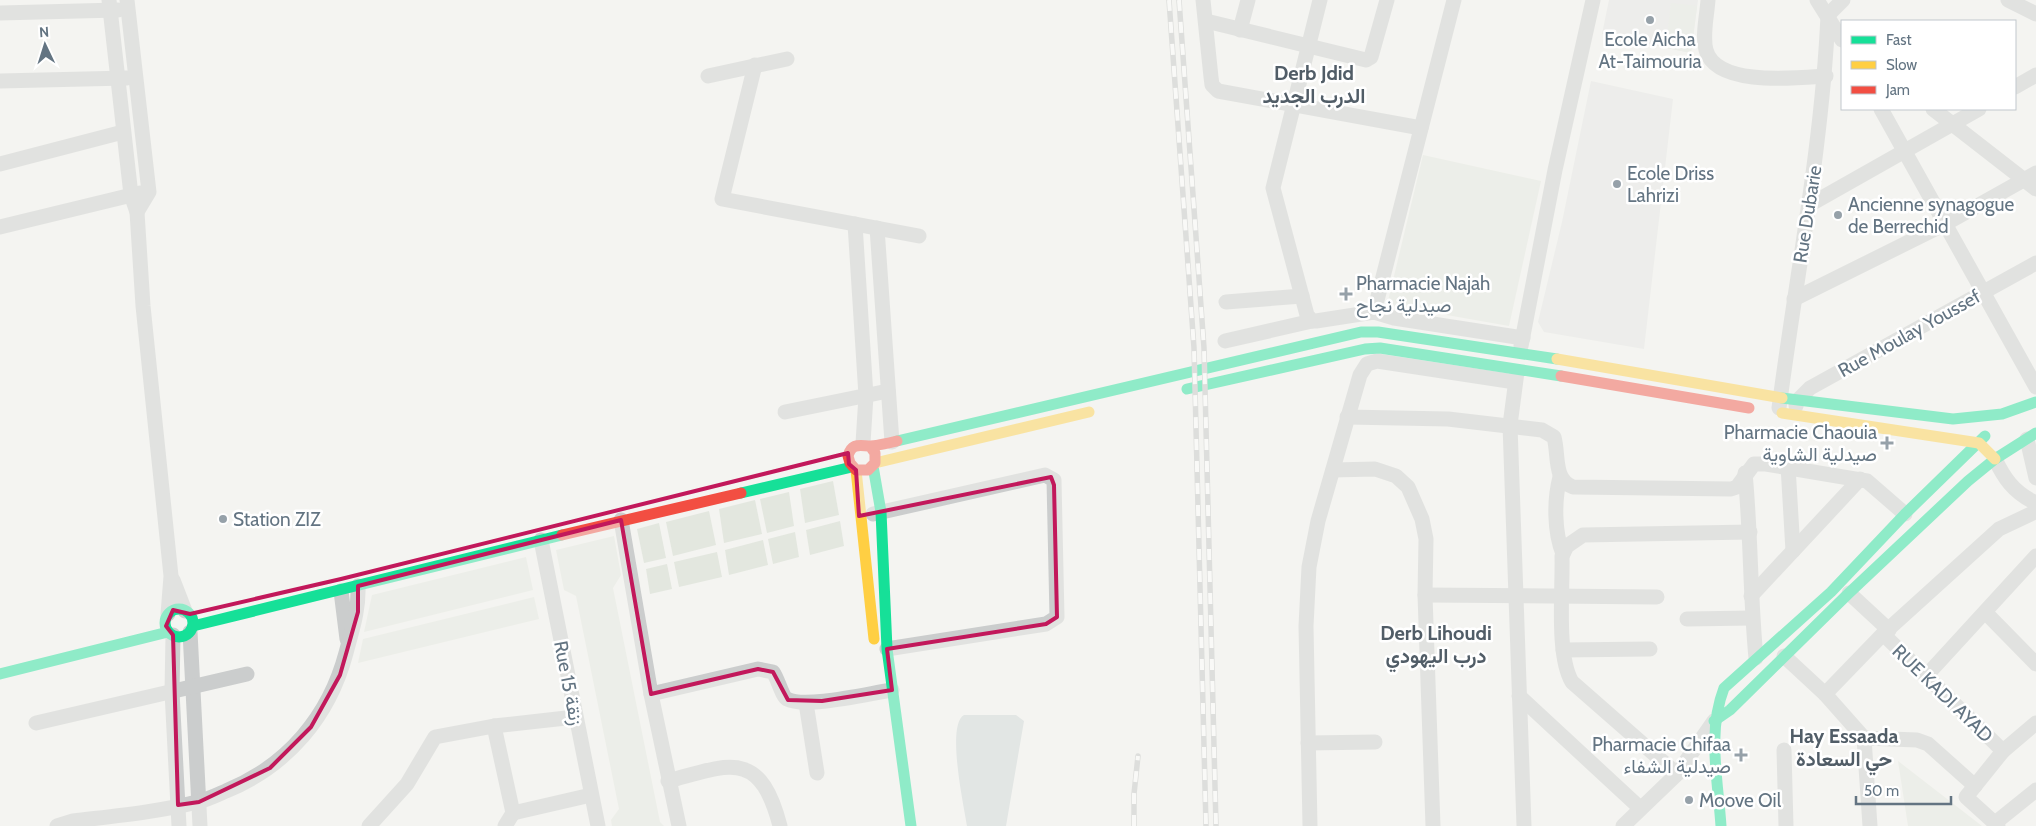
<svg xmlns="http://www.w3.org/2000/svg" width="2036" height="826" font-family="Cabin,Vazirmatn,sans-serif">
  <style>
    .built { fill: #e4e5e4 }
    .green { fill: #e3e7df }
    .water { fill: #ccd4d6 }
    .lines { fill: none; stroke-linecap: round; stroke-linejoin: round }
    .street { stroke: #cbcdcd; stroke-width: 15 }
    .fast { stroke: #16e098; stroke-width: 11 }
    .slow { stroke: #ffcf43; stroke-width: 11 }
    .jam { stroke: #f24e42; stroke-width: 11 }
    .rail-casing { stroke: #c1c3c3; stroke-width: 5.5 }
    .rail { stroke: #fff; stroke-width: 4; stroke-dasharray: 11; stroke-linecap: butt }
    .marked { fill: none; stroke: #c2185b; stroke-width: 4; stroke-linejoin: round }
    .poi-dot { fill: #96a1a9; stroke: #fff; stroke-width: 2 }
    .labels { text-anchor: middle; stroke-width: 5; stroke-linejoin: round; paint-order: stroke }
    .poi-label { font-size: 19px; fill: #637482; stroke: #fff; text-anchor: start }
    .street-label { font-size: 19px; fill: #637482; stroke: #fff }
    .neighbourhood-label { font-size: 20px; font-weight: bold; fill: #515d67; stroke: #fff }
  </style>
  <rect width="100%" height="100%" fill="#f4f4f1"/>
  <g class="built">
    <path d="M1609,0H1698L1691,53L1602,34Z"/>
    <path d="M1591,81L1673,99L1644,349L1544,332L1538,322L1562,222Z"/>
  </g>
  <g class="green">
    <path d="M1671,3L1697,6L1691,53L1666,48Z"/>
    <path d="M1423,155L1541,181L1509,326L1390,305L1388,301Z"/>
    <path d="M833,481L839,515L805,523L800,489Z"/>
    <path d="M789,492L794,526L767,533L760,499Z"/>
    <path d="M755,500L762,534L724,543L719,509Z"/>
    <path d="M709,511L716,545L673,556L666,522Z"/>
    <path d="M840,521L844,546L810,555L806,530Z"/>
    <path d="M659,523L666,558L644,563L637,529Z"/>
    <path d="M795,532L799,557L773,564L768,539Z"/>
    <path d="M614,536L621,575L613,588L660,822L664,826H612L611,820L619,809L576,596L564,590L556,550Z"/>
    <path d="M763,540L768,565L729,575L725,550Z"/>
    <path d="M717,552L722,577L679,587L674,562Z"/>
    <path d="M526,557L533,590L364,632L372,595Z"/>
    <path d="M667,564L672,589L650,594L646,569Z"/>
    <path d="M534,597L539,619L358,663L363,639Z"/>
    <path d="M1898,761L1982,826H1908Z"/>
  </g>
  <path class="water" d="M964,715H1016L1024,721L1006,826H967C964,806 946,725 964,715Z"/>
  <g class="lines">
    <g class="street">
      <path d="M109,0L131,195L137,212L143,306L171,576L168,614"/>
      <path d="M127,0L149,192L137,212"/>
      <path d="M1203,0L1211,77L1212,85L1218,91L1421,128"/>
      <path d="M1320,0L1273,188L1307,315L1312,321H1316L1374,312L1394,318L1523,338"/>
      <path d="M1708,0C1707,15 1702,36 1706,50C1716,87 1796,78 1826,76"/>
      <path d="M1817,0L1842,40"/>
      <path d="M2008,0L2036,14"/>
      <path d="M0,13L118,10"/>
      <path d="M1828,15L1843,0"/>
      <path d="M1206,21L1366,60L1371,57L1387,0"/>
      <path d="M1240,30L1248,0"/>
      <path d="M755,65L722,199L919,236"/>
      <path d="M708,76L787,59"/>
      <path d="M0,81L127,78"/>
      <path d="M2015,87L2036,75"/>
      <path d="M1881,109L2036,387"/>
      <path d="M1933,109L2036,189"/>
      <path d="M0,164L123,132"/>
      <path d="M1811,204L1979,109"/>
      <path d="M855,224L866,396L863,443"/>
      <path d="M0,227L140,193"/>
      <path d="M877,228L892,442"/>
      <path d="M1794,299L1945,224L2036,173"/>
      <path d="M1226,302L1302,296"/>
      <path d="M1374,312L1454,0"/>
      <path d="M1225,341L1312,321"/>
      <path d="M1521,346L1555,170L1593,0"/>
      <path d="M1517,372L1510,425L1524,826"/>
      <path d="M1796,406L1797,401L1810,388L2036,263"/>
      <path d="M1779,408C1796,277 1822,148 1828,15"/>
      <path d="M785,412L888,391"/>
      <path d="M1347,417L1448,419L1542,430L1554,437C1559,455 1553,480 1573,487L1731,489L1737,487L1754,464H1766L1867,481L1905,514"/>
      <path d="M2027,439L2036,478"/>
      <path d="M1995,459C2004,478 2013,491 2032,501"/>
      <path d="M1788,466L1793,551"/>
      <path d="M1333,470L1375,469L1396,476L1408,487L1422,519L1426,539L1425,595L1433,826"/>
      <path d="M1745,473C1751,534 1750,596 1756,658"/>
      <path d="M1560,477C1554,500 1554,532 1563,554"/>
      <path d="M873,514L1045,475L1054,480L1057,617L1046,624L887,649"/>
      <path d="M621,520L651,694L679,826"/>
      <path d="M541,540L598,826"/>
      <path d="M173,580L185,611"/>
      <path d="M341,591L347,639"/>
      <path d="M1849,593L1889,630"/>
      <path d="M1425,595L1657,597"/>
      <path d="M1751,596L1860,479"/>
      <path d="M1986,613L2036,664"/>
      <path d="M1687,619L1752,618"/>
      <path d="M190,632L200,826"/>
      <path d="M1883,634L2003,751"/>
      <path d="M173,635L172,692L179,826"/>
      <path d="M1563,650L1650,649"/>
      <path d="M1784,656L1825,694L1864,738L1870,826"/>
      <path d="M1926,676L2036,556"/>
      <path d="M651,694L758,669L773,672C778,679 782,696 787,699C805,709 870,693 892,690"/>
      <path d="M1825,694L1883,634L1999,529L2035,512"/>
      <path d="M1519,696L1640,808"/>
      <path d="M806,703L817,773"/>
      <path d="M36,723L247,674"/>
      <path d="M494,726L513,813L505,826"/>
      <path d="M1864,738L1917,740L1928,744L1975,786"/>
      <path d="M1308,743L1375,742"/>
      <path d="M1784,750L1786,826"/>
      <path d="M1677,774L1572,682C1556,655 1563,589 1562,556L1567,546L1583,535L1750,532"/>
      <path d="M668,781C730,764 760,749 780,826"/>
      <path d="M513,813L591,795"/>
      <path d="M1995,823L2036,790"/>
      <path d="M57,826L73,821C114,816 158,812 197,802C207,800 217,795 226,791C287,766 329,717 346,653C352,630 359,610 358,586"/>
      <path d="M369,826L407,784L435,737L494,726L575,717"/>
      <path d="M1310,826L1306,626L1309,567L1318,521L1360,375L1367,364L1377,361L1515,382"/>
      <path d="M1623,826L1677,774L1714,721"/>
      <path d="M1998,826L1966,797L2003,751L2036,723"/>
    </g>
    <g class="fast">
      <path d="M1187,389L1365,349L1380,348L1561,376"/>
      <path d="M1782,398L1953,419L2002,414L2036,402"/>
      <path d="M897,441L1361,332H1378L1557,359"/>
      <path d="M873,466L881,512L887,649L911,826"/>
      <path d="M741,493L852,467"/>
      <circle cx="179" cy="623" r="14"/>
      <path d="M193,626L562,535"/>
      <path d="M0,674L168,632"/>
      <path d="M1714,721L1730,710L1849,593L1968,481L1995,459L2036,433"/>
      <path d="M1721,826C1718,780 1707,732 1724,688L1831,592L1905,514L1985,436"/>
    </g>
    <g class="slow">
      <path d="M1557,359L1782,398"/>
      <path d="M1782,413L1979,443L1995,459"/>
      <path d="M875,463L1089,412"/>
      <path d="M856,470L874,639"/>
    </g>
    <g class="jam">
      <path d="M1561,376L1749,408"/>
      <path d="M870,446L875,453V463L868,470H856L850,463L848,456C852,442 860,446 871,446C880,445 889,443 897,441"/>
      <path d="M562,535L741,493"/>
    </g>
    <defs>
      <g id="rail">
        <path d="M1169,0L1194,348L1206,826"/>
        <path d="M1179,0L1204,348L1216,826"/>
        <path d="M1134,826V794L1138,756"/>
      </g>
    </defs>
    <use href="#rail" class="rail-casing"/>
    <use href="#rail" class="rail"/>
  </g>
  <path d="M0 0H2036V826H0ZM848,453L849,464L856,470L859,516L1051,477L1054,485L1057,617L1046,624L887,649L892,690L822,701L788,700L773,672L758,669L651,694L621,520L358,586V612L340,675L311,727L270,768L199,802L178,805L173,635L166,626L173,610L190,614L341,579Z" fill="#f4f4f1" fill-opacity=".55" fill-rule="evenodd"/>
  <path class="marked" d="M848,453L849,464L856,470L859,516L1051,477L1054,485L1057,617L1046,624L887,649L892,690L822,701L788,700L773,672L758,669L651,694L621,520L358,586V612L340,675L311,727L270,768L199,802L178,805L173,635L166,626L173,610L190,614L341,579Z"/>
  <g class="poi-dot">
    <circle cx="1650" cy="20" r="5"/>
    <circle cx="1617" cy="184" r="5"/>
    <circle cx="1838" cy="215" r="5"/>
    <path d="M1343.5 286.5h5v5h5v5h-5v5h-5v-5h-5v-5h5z"/>
    <path d="M1884.5 435.5h5v5h5v5h-5v5h-5v-5h-5v-5h5z"/>
    <circle cx="223" cy="519" r="5"/>
    <path d="M1738.5 747.5h5v5h5v5h-5v5h-5v-5h-5v-5h5z"/>
    <circle cx="1689" cy="800" r="5"/>
  </g>
  <g class="labels">
    <g class="poi-label">
      <text x="1650" y="46" text-anchor="middle">Ecole Aicha<tspan x="1650" dy="22">At-Taimouria</tspan></text>
      <text x="1627" y="180">Ecole Driss<tspan x="1627" dy="22">Lahrizi</tspan></text>
      <text x="1848" y="211">Ancienne synagogue<tspan x="1848" dy="22">de Berrechid</tspan></text>
      <text x="1356" y="290">Pharmacie Najah<tspan x="1356" dy="22">صيدلية نجاح</tspan></text>
      <text x="1877" y="439" text-anchor="end">Pharmacie Chaouia<tspan x="1877" dy="22">صيدلية الشاوية</tspan></text>
      <text x="233" y="526">Station ZIZ</text>
      <text x="1731" y="751" text-anchor="end">Pharmacie Chifaa<tspan x="1731" dy="22">صيدلية الشفاء</tspan></text>
      <text x="1699" y="807">Moove Oil</text>
    </g>
    <g class="street-label">
      <text transform="translate(1807 214) rotate(-81)" y="7">Rue Dubarie</text>
      <text transform="translate(1909 333) rotate(-29)" y="7">Rue Moulay Youssef</text>
      <text transform="translate(569 683) rotate(79)" y="7">Rue 15 زنقة</text>
      <text transform="translate(1943 693) rotate(44)" y="7">RUE KADI AYAD</text>
    </g>
    <g class="neighbourhood-label">
      <text x="1314" y="80">Derb Jdid<tspan x="1314" dy="23">الدرب الجديد</tspan></text>
      <text x="1436" y="640">Derb Lihoudi<tspan x="1436" dy="23">درب اليهودي</tspan></text>
      <text x="1844" y="743">Hay Essaada<tspan x="1844" dy="23">حي السعادة</tspan></text>
    </g>
  </g>
  <rect x="1841" y="20" width="175" height="90" fill="#ffffff" stroke="#c1c7cd"/>
  <rect x="1851" y="36" width="25" height="8" fill="#16e098" stroke="#c1c7cd"/>
  <text x="1886" y="45" font-size="15" fill="#637482">Fast</text>
  <rect x="1851" y="61" width="25" height="8" fill="#ffcf43" stroke="#c1c7cd"/>
  <text x="1886" y="70" font-size="15" fill="#637482">Slow</text>
  <rect x="1851" y="86" width="25" height="8" fill="#f24e42" stroke="#c1c7cd"/>
  <text x="1886" y="95" font-size="15" fill="#637482">Jam</text>
  <g transform="translate(45 45) rotate(356)" stroke="#ffffff" stroke-width="4" paint-order="stroke">
  <path d="M0-4L9 19L0 12L-9 19Z" fill="#637482"/>
  <text y="-8" font-size="14" font-weight="bold" text-anchor="middle" fill="#637482">N</text>
  </g>
  <path d="M1856 796v8h95v-8" fill="none" stroke="#637482" stroke-width="2.5"/>
  <text x="1864" y="796" font-size="15" fill="#637482" stroke="#ffffff" stroke-width="4" paint-order="stroke">50 m</text>
</svg>
